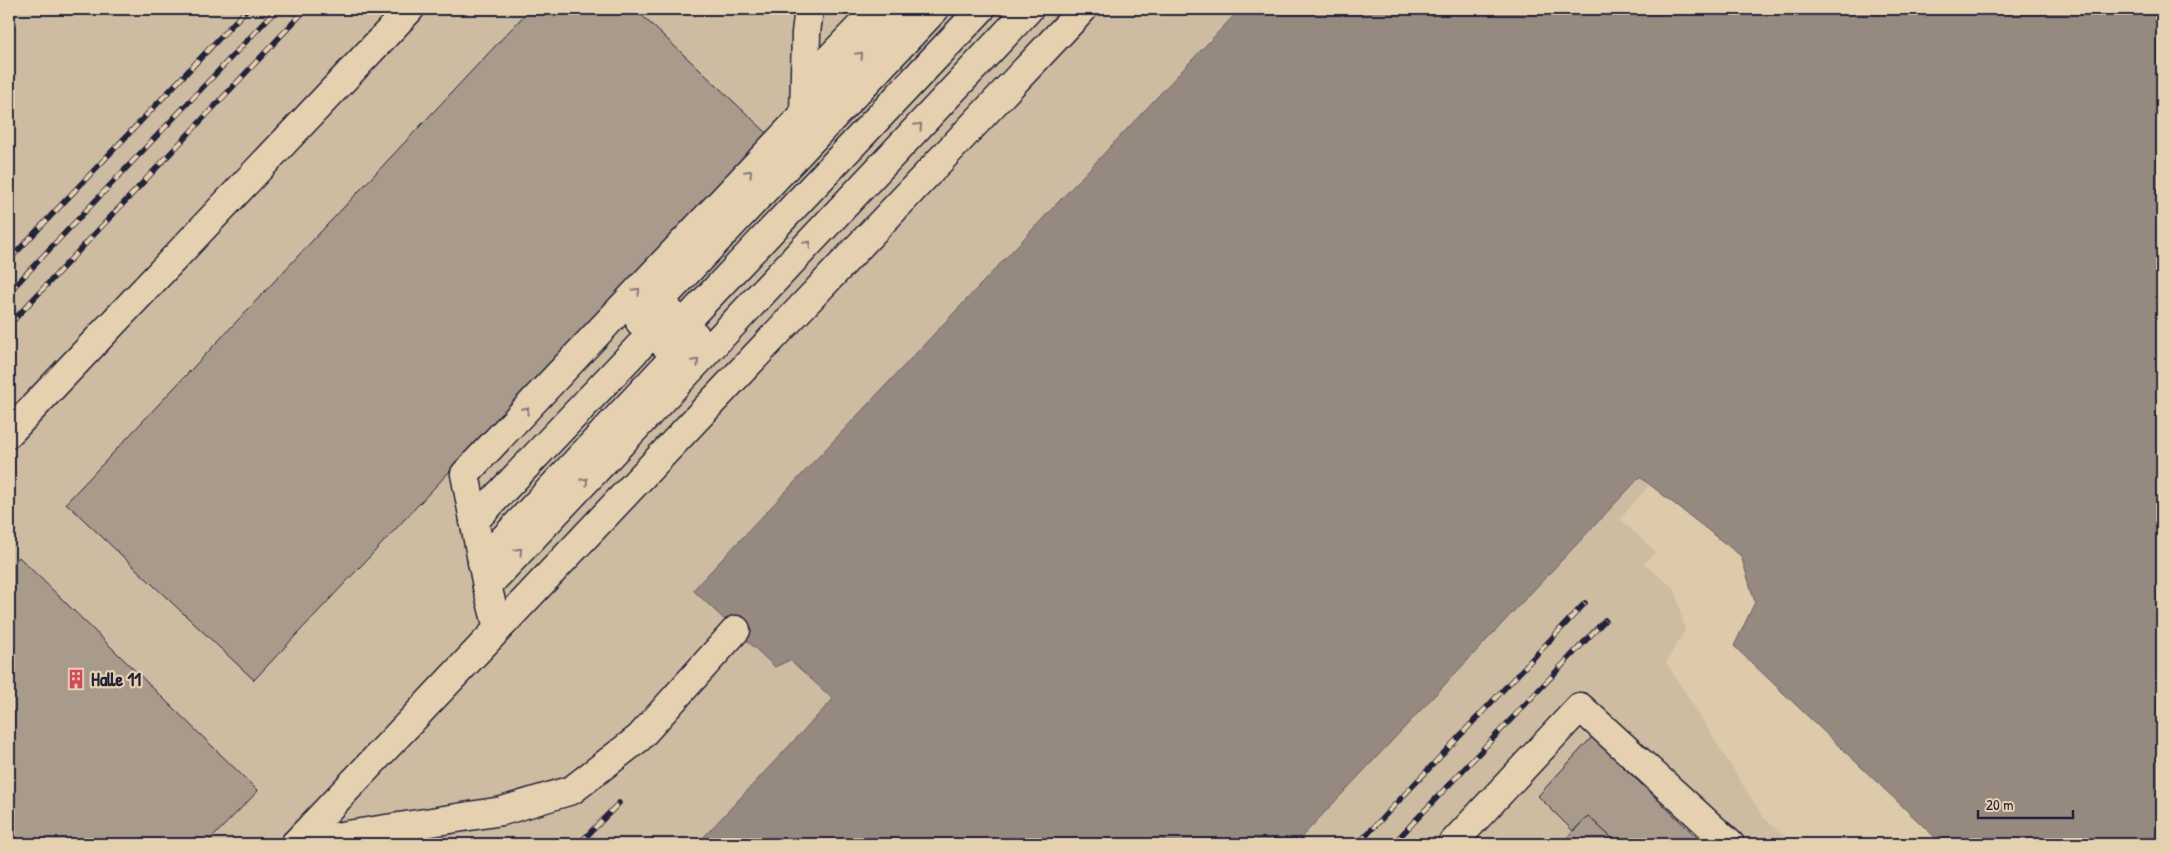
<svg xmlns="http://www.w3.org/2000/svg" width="2171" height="853" font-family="'Patrick Hand',sans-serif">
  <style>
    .built { fill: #cdbca2 }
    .water { fill: #958980; stroke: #676064 }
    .building { fill: #a99b8c; stroke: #22223b }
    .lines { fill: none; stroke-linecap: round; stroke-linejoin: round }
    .minor-casing { stroke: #22223b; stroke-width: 31 }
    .minor { stroke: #e5d1b0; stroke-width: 28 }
    .rail-casing { stroke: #22223b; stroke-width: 5.5 }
    .rail { stroke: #e5d1b0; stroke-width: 4; stroke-dasharray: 11; stroke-linecap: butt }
    .oneway { stroke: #847a76 }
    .labels { text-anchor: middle; stroke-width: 4.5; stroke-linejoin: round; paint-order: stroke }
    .poi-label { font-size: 19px; font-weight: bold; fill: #22223b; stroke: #e5d1b0; text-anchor: start }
  </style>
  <rect width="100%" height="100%" fill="#ddcaab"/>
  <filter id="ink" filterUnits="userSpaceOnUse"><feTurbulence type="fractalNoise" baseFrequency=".02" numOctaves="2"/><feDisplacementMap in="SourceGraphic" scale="10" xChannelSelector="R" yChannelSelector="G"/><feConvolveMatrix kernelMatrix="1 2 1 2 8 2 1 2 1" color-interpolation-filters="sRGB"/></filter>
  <g filter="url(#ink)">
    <g class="built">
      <path d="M9,9H1240L694,590L775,667L790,660L833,699L697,844H9Z"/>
      <path d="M1640,477L1650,484L1620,519L1656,552L1644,564L1675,589L1685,630L1666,662L1763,817L1793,844H1295Z"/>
    </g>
    <path class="water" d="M1240,9H2162V844H1942L1734,646L1755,602L1741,556L1640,477L1295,844H697L833,699L790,660L775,667L693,590Z"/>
    <g class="building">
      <path d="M530,9H635L767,133L254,680L66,503Z"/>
      <path d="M19,557L258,791L206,844H9V568Z"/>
      <path d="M1592,737L1704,844H1618L1588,816L1573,831L1538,796Z"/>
      <path d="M1588,816L1618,844H1561Z"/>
    </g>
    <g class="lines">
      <defs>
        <g id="minor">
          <path d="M805,84L877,9"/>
          <path d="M804,114L806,33L809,9"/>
          <path d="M640,322L935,9"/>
          <path d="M664,344L981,9"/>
          <path d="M9,433L410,9"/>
          <path d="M474,521L671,313"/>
          <path d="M482,562L695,335"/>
          <path d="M487,586L1029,9"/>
          <path d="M498,628L487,586L465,474L903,9"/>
          <path d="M296,843L502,811L572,790L639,738L736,630"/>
          <path d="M295,844L1083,9"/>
          <path d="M1452,844L1580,707L1730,844"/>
        </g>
      </defs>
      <use href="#minor" class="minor-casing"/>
      <use href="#minor" class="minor"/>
      <defs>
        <g id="rail">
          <path d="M9,260L247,9"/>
          <path d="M9,292L277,9"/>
          <path d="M9,325L306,9"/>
          <path d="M579,844L619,803"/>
          <path d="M1358,844L1585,603"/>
          <path d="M1393,844L1605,620"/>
        </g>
      </defs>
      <use href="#rail" class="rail-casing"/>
      <use href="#rail" class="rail"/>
    </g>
    <defs><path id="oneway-chevron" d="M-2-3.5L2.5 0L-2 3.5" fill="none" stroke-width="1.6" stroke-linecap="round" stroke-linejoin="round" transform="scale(1.25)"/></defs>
    <g class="oneway">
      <use href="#oneway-chevron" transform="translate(860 55) rotate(-47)"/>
      <use href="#oneway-chevron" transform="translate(919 126) rotate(-47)"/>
      <use href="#oneway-chevron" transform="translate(749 173) rotate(-47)"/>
      <use href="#oneway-chevron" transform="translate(808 244) rotate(-47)"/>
      <use href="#oneway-chevron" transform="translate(637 291) rotate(-47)"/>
      <use href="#oneway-chevron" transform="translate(696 362) rotate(-47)"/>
      <use href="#oneway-chevron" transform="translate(526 410) rotate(-47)"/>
      <use href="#oneway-chevron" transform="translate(585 481) rotate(-47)"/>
      <use href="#oneway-chevron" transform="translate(519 551) rotate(-47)"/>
    </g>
  </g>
  <defs>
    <symbol id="building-bare" viewBox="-9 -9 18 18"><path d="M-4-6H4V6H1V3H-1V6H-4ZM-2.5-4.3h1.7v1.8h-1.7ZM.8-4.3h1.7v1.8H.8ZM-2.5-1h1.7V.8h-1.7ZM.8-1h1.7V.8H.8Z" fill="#d1495b" stroke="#e5d1b0" stroke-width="2.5" paint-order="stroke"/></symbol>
  </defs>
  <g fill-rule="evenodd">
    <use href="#building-bare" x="62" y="665" width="28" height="28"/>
  </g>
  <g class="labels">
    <g class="poi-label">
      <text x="91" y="686">Halle 11</text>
    </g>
  </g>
  <rect width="2171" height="853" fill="none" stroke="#e5d1b0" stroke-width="30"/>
  <rect x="15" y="15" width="2141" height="823" fill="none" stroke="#22223b" stroke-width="2" filter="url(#ink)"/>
  <path d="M1978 810v8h95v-8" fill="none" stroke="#22223b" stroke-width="2.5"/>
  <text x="1986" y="810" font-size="15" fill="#22223b" stroke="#e5d1b0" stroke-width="4" paint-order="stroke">20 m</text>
</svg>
